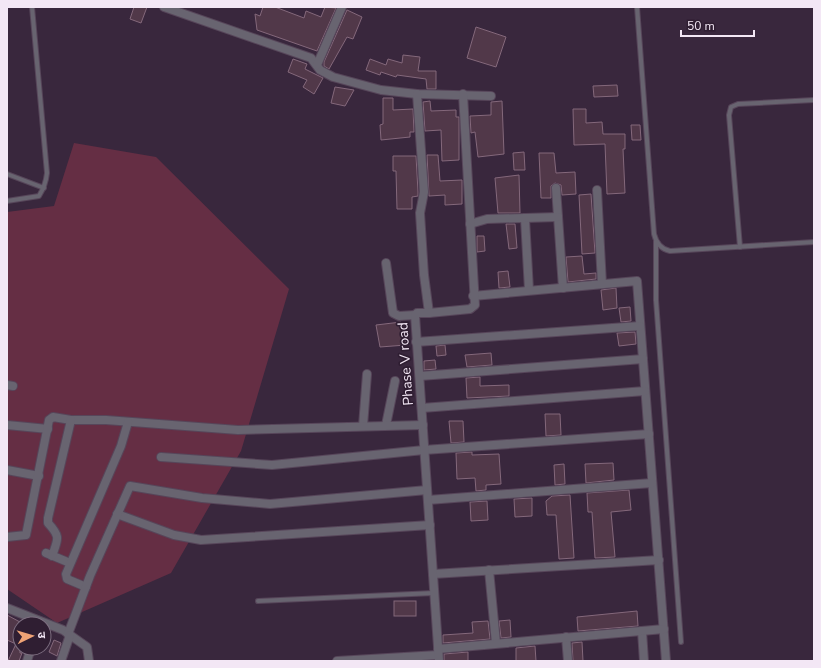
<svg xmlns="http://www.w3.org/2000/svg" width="821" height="668" font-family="'Nunito Sans','Noto Sans Devanagari',sans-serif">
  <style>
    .green { fill: #652e44 }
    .building { fill: #513849; stroke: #84687b }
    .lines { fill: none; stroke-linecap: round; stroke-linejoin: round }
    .service-casing { stroke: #57465a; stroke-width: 6 }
    .minor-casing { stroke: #57465a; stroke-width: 10 }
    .service { stroke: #686470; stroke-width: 4 }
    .minor { stroke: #686470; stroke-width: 8 }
    .labels { text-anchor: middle; stroke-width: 3.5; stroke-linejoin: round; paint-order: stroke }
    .street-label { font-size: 14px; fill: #f3e7f5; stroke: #2f1e32 }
  </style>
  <rect width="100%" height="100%" fill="#39273d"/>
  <path class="green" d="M74,143L156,157L289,289L241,451L171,573L57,623L7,589V212L54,206Z"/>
  <g class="building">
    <path d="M134,7H147L141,23L130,19Z"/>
    <path d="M263,7H275L304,18L306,11L321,17L325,7L336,8L317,51L257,30L255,14L260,16Z"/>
    <path d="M347,10L362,17L353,39L347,37L329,69L324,66V62Z"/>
    <path d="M476,27L506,37L496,67L467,58Z"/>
    <path d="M403,55L420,57L418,71H436V89H427L426,79L397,75L396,77L381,72L380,75L366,70L370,59L386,65L388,59L402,63Z"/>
    <path d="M293,59L307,64L305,69L323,78L314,94L303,87L307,80L288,72Z"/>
    <path d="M617,85L618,96L594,97L593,86Z"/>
    <path d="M335,87L354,90L345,106L331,103Z"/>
    <path d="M383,98H393V110L413,109L414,132H410V137L381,140L380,125L383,124Z"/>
    <path d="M430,101L431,111L456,110V117H459V160L442,161L441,130L425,131L423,102Z"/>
    <path d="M502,101L504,154L478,157L475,132L471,133L470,116L491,115V102Z"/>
    <path d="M573,109H586V123L602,122L603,134H625V149H623L625,193L607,194L605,144L574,145Z"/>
    <path d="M631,125H640L641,140H632Z"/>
    <path d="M524,152L525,170H514L513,153Z"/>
    <path d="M539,153H554L556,173L575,172L576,194L562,195L561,185L555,183L551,186V198H541Z"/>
    <path d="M427,155H438L440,181L462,180V204L445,205V195L429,196Z"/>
    <path d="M393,156H416L418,192V196L412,197V209H397L396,171H393Z"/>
    <path d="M519,175L520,213H498L495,178Z"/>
    <path d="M591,194L595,253L582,254L579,195Z"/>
    <path d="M506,224H515L517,248L509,249Z"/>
    <path d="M477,236H484L485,251L477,252Z"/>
    <path d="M582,256L584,274L596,273V279L568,282L566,257Z"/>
    <path d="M508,271L510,287L499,288L498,272Z"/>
    <path d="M616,288L617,308L603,310L601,290Z"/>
    <path d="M630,307L631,321L621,322L619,308Z"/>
    <path d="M401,322L402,332H405L406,345L380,347L376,325Z"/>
    <path d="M635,332L636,344L619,346L617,333Z"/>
    <path d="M445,345L446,355L437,356L436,346Z"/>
    <path d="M491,353L492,365L467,367L465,355Z"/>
    <path d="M435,360L436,369L424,370V361Z"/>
    <path d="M480,377V386L509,385V396L467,398L466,378Z"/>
    <path d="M545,414H560L561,435L546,436Z"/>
    <path d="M449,421H463L464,442L451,443Z"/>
    <path d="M472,452V455L499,454L501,484L486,485V490L476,491L475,478L457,479L456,453Z"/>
    <path d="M613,463L614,480L586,483L585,464Z"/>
    <path d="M564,464L565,484L555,485L554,465Z"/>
    <path d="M629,490L631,510L611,512L615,557L595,558L592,512H588L587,493Z"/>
    <path d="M570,495L574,558L559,559L556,515H547L546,501L552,496Z"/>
    <path d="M532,498V516L515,517L514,499Z"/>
    <path d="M487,501L488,520L471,521L470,502Z"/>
    <rect x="394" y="601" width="22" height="15"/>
    <path d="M637,611L638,626L578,631L577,617Z"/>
    <path d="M7,615L20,622V653H22L19,661H8L16,644L7,640Z"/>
    <path d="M510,620L511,637L501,638L499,621Z"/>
    <path d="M488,621L490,639L443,643V635L473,633L472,622Z"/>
    <path d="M54,640L61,643L57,656L49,652Z"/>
    <path d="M582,642L583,661H573L572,643Z"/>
    <path d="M535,646L536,661H516V648Z"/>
    <path d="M468,652V661H444V654Z"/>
  </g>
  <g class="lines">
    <defs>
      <g id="service">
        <path d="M637,7L654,234C656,242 660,249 670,251L814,242"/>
        <path d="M7,174L44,188"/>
        <path d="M7,201L39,196C44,188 46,182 47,173L32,7"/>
        <path d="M656,241V300L681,642"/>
        <path d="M740,247L729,115L731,107L738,104L814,100"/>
        <path d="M258,601L434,593"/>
      </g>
      <g id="minor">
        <path d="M164,7L311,58L320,70L333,77L381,90L417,94L491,96"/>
        <path d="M317,65L342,7"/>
        <path d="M417,94L424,192L420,213L424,275L429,313"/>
        <path d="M556,188L563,288"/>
        <path d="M597,190L602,284"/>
        <path d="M525,219L529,290"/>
        <path d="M470,224L487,219L558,217"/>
        <path d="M386,263L393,313L399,316L415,315"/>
        <path d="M473,296L637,281L666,661"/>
        <path d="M416,342L640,326"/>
        <path d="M420,376L643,359"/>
        <path d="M7,385L13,386"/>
        <path d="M422,408L645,391"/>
        <path d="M7,425L48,429"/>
        <path d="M386,425L395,381"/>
        <path d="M363,426L367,374"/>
        <path d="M161,457L272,465L424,450L649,434"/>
        <path d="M7,470L39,476"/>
        <path d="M428,500L652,483"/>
        <path d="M117,514L174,535L201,540L430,525"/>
        <path d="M7,537L26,535L49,420L53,417L71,420H106L238,430L423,425"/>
        <path d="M46,553L70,563"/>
        <path d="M52,556C58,539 61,537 48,523V518L71,420"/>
        <path d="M489,570L496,643"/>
        <path d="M433,574L659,560"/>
        <path d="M86,587L67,579L66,574L121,446L128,422"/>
        <path d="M7,608L63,630L87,647L89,661"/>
        <path d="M642,631L644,661"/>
        <path d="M68,634L90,576L130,486L202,498L270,504L427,490"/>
        <path d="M566,637L568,661"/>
        <path d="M438,649L664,629"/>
        <path d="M27,661L31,648"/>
        <path d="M61,661L70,635"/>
        <path d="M337,661L438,655"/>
        <path d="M439,661L415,315L417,313H429L470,309L475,305L463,94"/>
      </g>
    </defs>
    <use href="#service" class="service-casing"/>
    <use href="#minor" class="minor-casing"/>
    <use href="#service" class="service"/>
    <use href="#minor" class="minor"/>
  </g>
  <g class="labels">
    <g class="street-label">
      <text transform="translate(405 364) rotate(-94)" y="5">Phase V road</text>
    </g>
  </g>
  <rect width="821" height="668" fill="none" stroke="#f3e7f5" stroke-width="16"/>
  <g transform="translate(32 636) rotate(85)"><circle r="19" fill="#2f1e32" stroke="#7d6e80"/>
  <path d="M0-3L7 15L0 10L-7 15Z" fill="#efa376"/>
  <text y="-6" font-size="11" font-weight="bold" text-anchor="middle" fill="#f3e7f5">उ</text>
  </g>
  <path d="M681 30v6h73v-6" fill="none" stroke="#f3e7f5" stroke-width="2"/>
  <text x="687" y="30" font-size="12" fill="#f3e7f5" stroke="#2f1e32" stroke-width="3" paint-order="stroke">50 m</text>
</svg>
